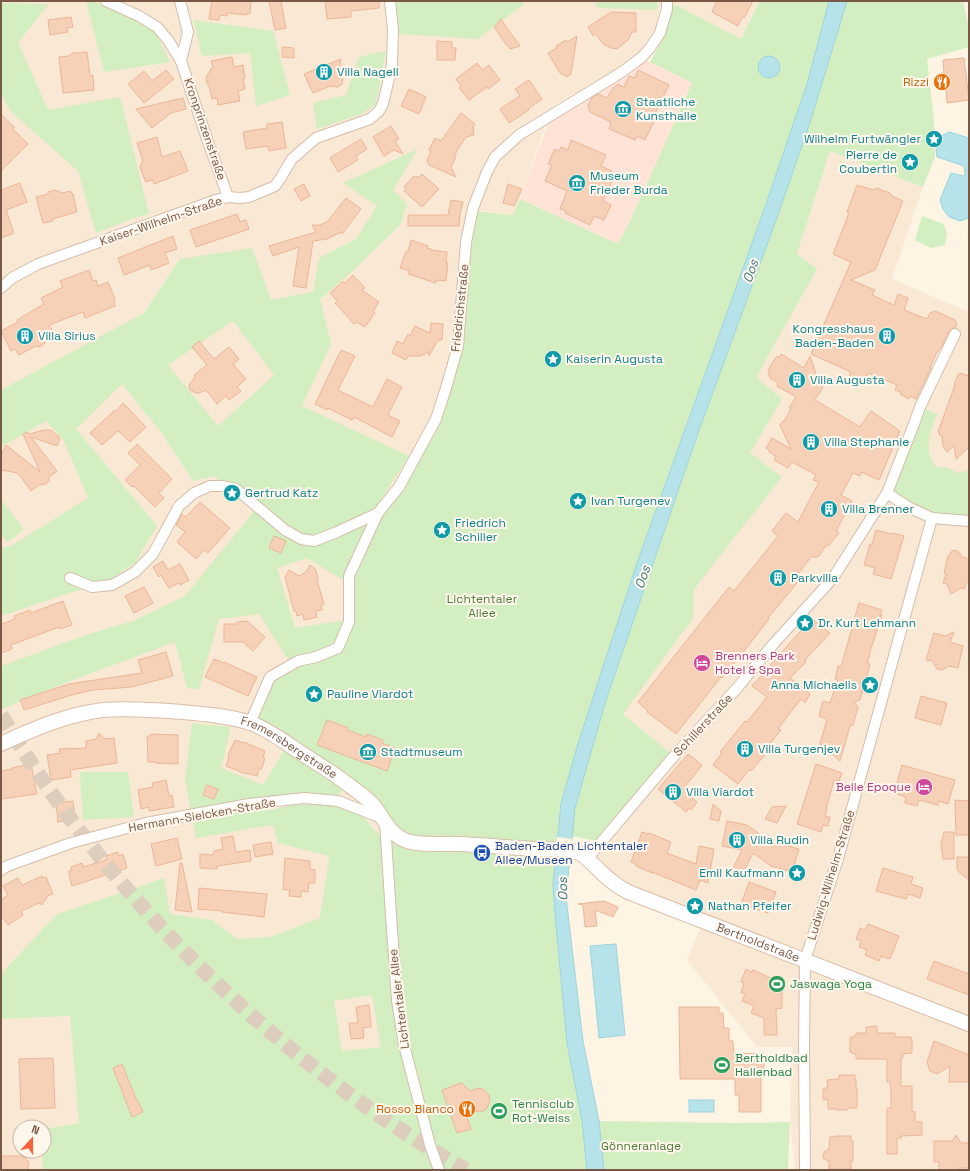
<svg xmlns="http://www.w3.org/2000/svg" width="970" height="1171" font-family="'Space Grotesk',sans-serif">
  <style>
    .residential { fill: #f9e8d4 }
    .commercial { fill: #ffe3d7 }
    .green { fill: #d3eec0; fill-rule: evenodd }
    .water { fill: #b6e3ea; stroke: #9bd4dd }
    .pier { fill: #fef4e4 }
    .building { fill: #f7d0b8; stroke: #ebb697 }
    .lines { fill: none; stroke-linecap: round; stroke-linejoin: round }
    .primary-tunnel { stroke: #ddcdbc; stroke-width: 15; stroke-dasharray: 15 8; stroke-linecap: butt }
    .street-casing { stroke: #d4bdab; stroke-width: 12 }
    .secondary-casing { stroke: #dabeaa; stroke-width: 16 }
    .street { stroke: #fff; stroke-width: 10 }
    .secondary { stroke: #fff; stroke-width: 14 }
    .labels { text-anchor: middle; stroke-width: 4; stroke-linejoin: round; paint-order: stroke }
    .culture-label { font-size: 12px; fill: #0d838f; stroke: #fff7ec; text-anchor: start }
    .food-label { font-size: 12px; fill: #c56008; stroke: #fff7ec; text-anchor: end }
    .street-label { font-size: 12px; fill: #7a5846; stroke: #fff7ec }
    .park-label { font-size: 12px; fill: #4e7b3b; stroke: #fff7ec }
    .hotel-label { font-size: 12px; fill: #b23c85; stroke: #fff7ec; text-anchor: start }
    .transit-label { font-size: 12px; fill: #164399; stroke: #fff7ec; text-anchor: start }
    .leisure-label { font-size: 12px; fill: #27864d; stroke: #fff7ec; text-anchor: start }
    .water-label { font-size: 13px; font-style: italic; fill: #387681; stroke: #fff7ec }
  </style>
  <rect width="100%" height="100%" fill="#fef4e4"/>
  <g class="residential">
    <path d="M1,1H760L741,39L674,4L661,3L656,27L639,52L611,73L552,106L520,199L513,215L470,209L458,346L373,805L386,840L329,856L320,918L270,937L237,939L57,914L1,974Z"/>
    <path d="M830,151L923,187L892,279L969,312V1170H795L790,1122L792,1047H757L687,960L704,921L628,892L587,859L674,756L606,700L698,433L797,254Z"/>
    <path d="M372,995L382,1047L342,1051L334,1001Z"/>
    <path d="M70,1016L79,1123L44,1129V1127H20V1151H41L43,1170H1V1019Z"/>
  </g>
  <path class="commercial" d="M646,60L692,83L630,221L618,244L520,199L549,121Z"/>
  <g class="green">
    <path d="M86,1H94L154,30L170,62L104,72Z"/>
    <path d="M396,1H523V5L478,39L399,34Z"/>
    <path d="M595,1H657L658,10L598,8Z"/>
    <path d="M760,1H963L969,28V47L927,59L934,121L935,157L923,187L830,151L797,254L817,269L756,377L782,399L750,453L782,477L694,589L693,618L623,714L674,756L601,842L572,836L575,808L606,700L698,433L778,212L721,328L637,563L561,804L553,886L555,914L567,1043L582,1121L587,1170H43L41,1151H44V1129L79,1123L70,1016L1,1019V974L57,914L164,878L170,914L212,920L237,939L270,937L320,918L329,856L278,843L273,825L196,838L185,779L192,723L231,727L221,768L263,785L285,749L346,787L336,797L268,798L270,810L304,803L335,806L362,815L374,830L386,840L373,805L250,723L270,677L339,648L349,622V576L436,419L452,366L466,253L476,211L513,215L520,199L618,244L630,221L692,83L650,62L665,35L674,4L741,39ZM372,995L381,1047L342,1051L334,1001Z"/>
    <path d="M1,3L49,4L18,42L48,110L120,97L149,214L137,217L96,233L78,171L10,111L1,93Z"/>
    <path d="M193,20L273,31L290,95L256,106L250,53L202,56Z"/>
    <path d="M386,51L376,104L362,114L317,129L313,103L346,95L359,57Z"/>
    <path d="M418,149L393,190L407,204L401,224L355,269L320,299L331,344L302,406L409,456L374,510L349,566L343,580L307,558L277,568L295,628L346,620L338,646L290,663L259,614L219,619L199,689L187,688L175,642L65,683L2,709L1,666L89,634L133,621L185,596L255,510L214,476L193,481L163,435L122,384L76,429L157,526L135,563L109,580L1,616V548L11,546L88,498L64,441L46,421L1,447V390L144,313L180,259L252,248L271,300L313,292L319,258L356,239L377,206L343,183ZM233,321L274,375L218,426L168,365Z"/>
    <path d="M922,216L944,224L947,233L945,245L931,248L915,240Z"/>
    <path d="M920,407L937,414C932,427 926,442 930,456C931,460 934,464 936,467L948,468L958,473L969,470V521L932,518L887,493Z"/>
    <path d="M1,499L24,530L7,542L1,534Z"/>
    <path d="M80,772H128L134,817L83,820Z"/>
    <path d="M599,1121L736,1123L790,1122L788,1170H604Z"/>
  </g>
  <g class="water">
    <path d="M829,1H847L812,116L779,212L698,433L606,700L575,808L566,897L583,1041L599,1121L604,1170H587L582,1121L567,1043L555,914L553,885L561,804L577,747L637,563L765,207L808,81Z"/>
    <circle cx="769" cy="67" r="11"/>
    <path d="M949,132L969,138V218L960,221L949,217L943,209L940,200L951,173L964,176L965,173L964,166L937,157L936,149L941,136Z"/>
    <path d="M616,944L625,1035L599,1038L590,946Z"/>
    <rect x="689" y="1100" width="25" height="12"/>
  </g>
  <path class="pier" d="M557,837L572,839L570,863L555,862Z"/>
  <g class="building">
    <path d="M212,1H251L250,14L247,13V15L227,13V16L220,15L219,20L209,19Z"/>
    <path d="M269,1H281L286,28L275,30Z"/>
    <path d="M325,1H379V8L351,11V17L327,19Z"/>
    <path d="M717,1H753L744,18L742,17L738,26L712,12Z"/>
    <path d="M611,12L636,13V32H632L628,40L617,49L611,48L603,44L596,34L593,36L588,27Z"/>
    <path d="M71,17L73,27L67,28L68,32L50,35L48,20Z"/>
    <path d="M501,19L507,28L520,46L510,49L503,40L494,27Z"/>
    <path d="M577,36L571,74L567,77L560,73L548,53L557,48L556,46L566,40L567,42Z"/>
    <path d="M437,41L452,42V48H456L455,60H437Z"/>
    <path d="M282,47L294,48V58L282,57Z"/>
    <path d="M87,52L90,76L93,75L94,90L63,93L59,57L69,56L72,53Z"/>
    <path d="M232,57L234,67L243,65L245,78H243L245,89L238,91L240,101L218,105L217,98L212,99L209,85L207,84L206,77L211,69L213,68L211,61Z"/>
    <path d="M964,58L969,100L947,103L946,89H942L941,73H944L943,60Z"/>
    <path d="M341,59L339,72L343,79L342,84L338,87L330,86L313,93L304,74Z"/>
    <path d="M477,63L483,70L489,65L500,80L488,89L487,87L469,100L459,88L461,86L456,79Z"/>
    <path d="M166,70L174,79L144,103L128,84L144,71L152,81Z"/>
    <path d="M638,70L669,85L653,118L655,119L645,140L637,136L635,140L609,129L611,124H610L611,122L590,112L588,105L592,98L598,94L607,98L613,88L618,84L624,87L629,76L635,78Z"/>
    <path d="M529,80L542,99L528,109L529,110L509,123L500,109L520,96L515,89Z"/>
    <path d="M409,89L426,97L419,114L401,106Z"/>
    <path d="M183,98L186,109L171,113L152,128L136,109Z"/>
    <path d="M461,113L475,124L473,127L474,135L466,137L459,147L454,157H456L451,167L456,177L429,165L427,160L431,151L429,150L435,138L441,141Z"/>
    <path d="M1,114L14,127L13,129L28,144L1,171Z"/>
    <path d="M282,122L286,148L269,151L268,146L246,149L243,132L267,128V124Z"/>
    <path d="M391,126L399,139L395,141L403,154L394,150L384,156L373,137Z"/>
    <path d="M157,137L162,157L180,151L188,171L154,184L153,180L146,182L144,178L140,167L143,161L137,143Z"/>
    <path d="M361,139L367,149L356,156L358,160L338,172L330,158Z"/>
    <path d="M571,140L606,155L601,166L612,171L610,175L614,177L603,201L611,205L604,220L594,216L590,225L565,213L566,211L560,209L567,191L545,181L552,165L548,164L555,149L559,151L561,147L568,150Z"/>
    <path d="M422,174L439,189L422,207L404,191L406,189L404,187L414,176L416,178L417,176L419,178Z"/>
    <path d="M20,183L27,202L6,210L14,233L1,238V190Z"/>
    <path d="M304,184L310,196L301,201L294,189Z"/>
    <path d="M508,184L522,189L514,206L503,203Z"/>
    <path d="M857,185L874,190L877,188L884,191L890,193L892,196L903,201L875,270L851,280L875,290L872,295L894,305L898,294L908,298L904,310L927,319L930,313L935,311L955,320L957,326L949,331L943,344L936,354L930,368H931L916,399L910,396L909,399L900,394L901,392L895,390L897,385L868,373L864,383L849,377L851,372L811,354L851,262L833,254L849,213L847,212Z"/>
    <path d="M55,190L63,193L70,191L73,194L77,212L52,219L53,221L43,223L36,197L48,194V192Z"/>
    <path d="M346,198L361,209L342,234L341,232L327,239L313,241L306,288L293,286L299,247L273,256L269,246L316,232L312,225H320L327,222Z"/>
    <path d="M451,200L463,202L460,214L459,226H408V215H448Z"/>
    <path d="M237,214L240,222L246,220L249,229L196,247L190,230Z"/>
    <path d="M173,236L177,249L165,253L169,263L151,270L150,265L124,275L118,258Z"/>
    <path d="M411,240L428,246L427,248L431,249V250L447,252L446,263H448L446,281L436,280V283L408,274L410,271L400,268L406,251H408Z"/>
    <path d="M89,270L93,281L96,280L98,286L108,282L115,299L114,301L115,306L85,318L83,312L49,325L54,333L48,336L44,344L39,347L36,346L19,355L15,349L11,351L1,331L18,322L17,320L44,304L41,298L63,287L60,281Z"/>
    <path d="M353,275L365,288L362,290L379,302L373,312L375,313L365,327L356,322L354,324L335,303L337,301L330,293L343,281L345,283Z"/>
    <path d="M431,323L443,324L442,340H438L429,356V352L420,356H408L406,360L392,353L397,341L403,344L408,334L410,336L415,326L430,333Z"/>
    <path d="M199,341L214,359L229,347L239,359L233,364L246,379L237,387L241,391L229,400L226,396L217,404L206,390L199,393H196L190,390L189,385L195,377L194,375L207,365L192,347Z"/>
    <path d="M341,350L355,356L338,390L373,407L387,379L402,387L388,415L400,421L392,437L354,417L352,420L328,408L327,410L315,404Z"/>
    <path d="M781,354L804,368L810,356L817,377L825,381L822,386L823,387L815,400L860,427L871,411L900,431L879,480L861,472L860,476L853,473L841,495L852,501L836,531L839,533L828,546L826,545L819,556L817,557H811L798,574L802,577L768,618L769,619L741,655L722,678L721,677L676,734L675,733L647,712L648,711L638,702L729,587L734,591L778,536L772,531L786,513L798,522L819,482L813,480L816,475L792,462L788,468L774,460L776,456L769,452L770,451L766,448L772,438L791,449L780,425L783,421H784L791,409L789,408L796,397L777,386L778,383L770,378L768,370L776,357H780Z"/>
    <path d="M960,373L969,376V447L956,459L954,446L947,452L943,446L942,436L939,435L940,433L938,432L955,385H954L958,375H959Z"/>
    <path d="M123,403L146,427L130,442L118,431L102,445L90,433L115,410L116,411Z"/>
    <path d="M44,430H51L60,438L57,446L31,437L57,471L48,478L50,480L46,484L39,485L31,491L18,473L1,470V456L6,445L40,472L23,434L27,432L29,434Z"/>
    <path d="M137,444L172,479L159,493L164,498L155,507L134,486L132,487L125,480L140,465L128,453Z"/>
    <path d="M200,502L230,528L208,553L204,550L196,559L177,542L185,532L176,525L182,514L186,517Z"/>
    <path d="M876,530L891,534L893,533L904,536L891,579L873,574L875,568L864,565L870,544L872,545Z"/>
    <path d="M274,536L286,541L281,553L269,548Z"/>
    <path d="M955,550L959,552L962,557L969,559V581H967L964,589L961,588L951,594L947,584L943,583L946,574L944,573L948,556L952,551Z"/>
    <path d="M163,561L168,570L180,564L189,580L180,585L179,583L169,588L161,575L159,577L153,567Z"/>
    <path d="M310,565L316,570L318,580H317L324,604L321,605L322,610L316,611L317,617L304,620L303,614L297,616L296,611H294L285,577L289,570L299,576L306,572Z"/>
    <path d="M144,587L153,603L134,613L125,596Z"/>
    <path d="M63,601L72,625L60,629L59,627L11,645L12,649L1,653V623L2,624L15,619L14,616L30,610L31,613Z"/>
    <path d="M859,603L882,610L880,615H882L869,655H870L867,663L870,664L860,700L854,702L858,707L853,725L850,726L840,761L820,744L827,719L819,716L823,701L830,703L838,680L835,679L837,672L838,666L841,667Z"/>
    <path d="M812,619L830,633L805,660L806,662L790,678L810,694L805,703L801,699L793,709L778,729L781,730L769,745L771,746L765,753L766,754L751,771L749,770L738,784L713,765L722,753L720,752L745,721L747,722L767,697L752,686L788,645Z"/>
    <path d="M247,621L265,637L253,651L243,642H224V624H237V622Z"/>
    <path d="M954,632L950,642L963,646L958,668L949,666L942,670L937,669L932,661L926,660L934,633L945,636Z"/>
    <path d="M166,652L173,676L132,687L93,690L72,695L24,710L20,700L69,684L142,673L138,660Z"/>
    <path d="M214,659L224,663V662L257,677L248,696L205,677Z"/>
    <path d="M921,696L947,703L941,725L915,718Z"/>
    <path d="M327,720L348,728L347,730L366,737L367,734L383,740L382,743L395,748L387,771L317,745Z"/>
    <path d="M99,733L104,739L114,738L117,763L70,770L71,777L51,780L47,755L60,753L59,749L86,748V741L96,739Z"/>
    <path d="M151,734L178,735V764L155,763V762H148L147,736H151Z"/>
    <path d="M235,740L244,743V742L265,751L263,758H265L262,768L261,769H259L257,776L246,773V774L226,766L229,757L228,755Z"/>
    <path d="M688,754L702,765L684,788L692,794L690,796L697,802L691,810L689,808L686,812L658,789Z"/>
    <path d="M29,764H31L37,794L1,799V771L12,769V768Z"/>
    <path d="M816,764L842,773L839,781L835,780L834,781L826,809H827L825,816L830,817L828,826L823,825L821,832L797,824Z"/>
    <path d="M902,765L955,780L948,804L939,801L938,805L919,800L917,806L905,803L906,797L894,793Z"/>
    <path d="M166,780L169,796L172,795L174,807L149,811V807L141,809L138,790L153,787L152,783Z"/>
    <path d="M207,785L218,789L214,799L203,795Z"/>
    <path d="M955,800L969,801V835H956Z"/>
    <path d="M73,801L75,820L58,822L56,803Z"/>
    <path d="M713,804L721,811L719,821L710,819Z"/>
    <path d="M786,806L777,823L765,819L772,807Z"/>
    <path d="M727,821L747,825L769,841L799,849L792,872L771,866L753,853L740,879L730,874L742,850L722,846Z"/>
    <path d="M642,832L648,834L649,833L671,842L667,853L696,864L699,846L714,849L708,883L700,880L696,890L652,872V873L643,869L636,866L637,865L631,862Z"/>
    <path d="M944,832H954V859H943L941,844Z"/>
    <path d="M233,836L236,852L250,850L251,861L217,866V869L200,868V854L213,855L214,851L223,849L221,838Z"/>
    <path d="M177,838L182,859L156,866L151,844Z"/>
    <path d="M271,842L273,854L255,857L253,845Z"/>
    <path d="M118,852L119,856L123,854L127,868L72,886L69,875V871L72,870L71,867L82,863L83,867L103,861L107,859L106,856Z"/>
    <path d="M957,857H969V880L959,872L957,869Z"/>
    <path d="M285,858L310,861V869L315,870V883H309L308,892L301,891V897L289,896L290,890H283Z"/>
    <path d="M180,863H182L192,912L175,910Z"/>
    <path d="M883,868L913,877L911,884L923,888L920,898L908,894L906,899L876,891Z"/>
    <path d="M42,876L43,878L46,877L53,894L47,896L46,900L44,901L42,905L39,903L21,911L23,915L8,925L1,915V900L8,895L3,886L18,878L22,885Z"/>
    <path d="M749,882L776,892L768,913L741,904Z"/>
    <path d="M199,888L267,894L264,917L222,912V911L198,909Z"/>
    <path d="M604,901L618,907L613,917L595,910L597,926L585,927L583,905L578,904Z"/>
    <path d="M868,924L899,936L890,959L881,956L879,961L865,955L867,950L859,947L861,941L856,939L860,928L865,930Z"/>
    <path d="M934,961L969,974V995L927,979Z"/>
    <path d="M746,969L752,972L753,970L782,983V1008L776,1009L777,1035H764V1018L751,1013L754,1006L742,1001L745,994L741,993L744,983L741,982Z"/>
    <path d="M369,1005L371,1027L363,1028L364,1038L351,1039L349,1023H358L356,1007Z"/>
    <path d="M679,1007H719V1013H723L724,1028H729V1041H733L734,1054L764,1053V1076H761V1112H739V1095H735V1079H680Z"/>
    <path d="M877,1026V1033H895V1037H911V1039H912V1053L903,1054V1058H901V1086H912V1111L915,1112V1122H922V1135L901,1136V1138H897V1154H887V1108H891V1091L890,1082H887V1059H856V1054L852,1053V1052H850V1038H852V1037L856,1036V1033H866V1027Z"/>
    <path d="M934,1041L969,1055V1082H949L950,1066L937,1074L930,1071L927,1062Z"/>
    <path d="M53,1058L55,1108L21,1109L19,1059Z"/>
    <path d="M122,1064L136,1099H137L143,1112L132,1117L113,1068Z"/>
    <path d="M839,1075H855V1080L856,1079V1088H857V1108H848V1110H837V1109H828V1101H827V1099L823,1100V1089H826V1087H828L827,1080L839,1079Z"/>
    <path d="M462,1083L470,1091L479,1088L484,1090L489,1095L490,1101L487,1108L483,1111L465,1112L471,1129L457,1133L442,1090Z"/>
    <path d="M956,1135L961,1143H969V1168H959V1170H939V1162H934V1141H953Z"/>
    <path d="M836,1136H851V1141H853V1161H851V1169H829V1161H828L823,1158L824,1152L829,1149L830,1137Z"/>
    <path d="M1,1156H21L26,1158L29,1163L28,1170H1Z"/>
  </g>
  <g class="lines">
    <path class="primary-tunnel" d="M1,715C111,900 279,1063 466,1170"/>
    <defs>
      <g id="street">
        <path d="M106,1L139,16L157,27L168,40L181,61"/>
        <path d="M180,1L188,32L181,61L207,139L228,197"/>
        <path d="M1,288L12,278L38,264L216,200L228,197L240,198L249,197L275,186L280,179L292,159L316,138L370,119L379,111L383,104L392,65L393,30L390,1"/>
        <path d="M887,493L908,507L932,518L969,521"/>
        <path d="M70,578L92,587L112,585L135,572L153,554L179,506L194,493L210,486H222L236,489L285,530L301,539L314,541L337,532L378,513"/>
        <path d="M250,723L270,677L298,661L316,657L338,648L349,622V576L378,513L399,487L436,419L446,388L458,346L466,242L473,208L487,172L495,157L519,135L622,72L642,57L650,48L660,33L667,9V1"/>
        <path d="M385,823L391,915L397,1000L404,1045L430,1145L439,1170"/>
        <path d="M587,859L674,756L738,687L769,649L833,578L887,493L914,424L920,407L955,334"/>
        <path d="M1,870L7,866L71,843L146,823L249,804L304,798L338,801L382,818"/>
        <path d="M805,1170L804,1046L805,960L838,859L932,518"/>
      </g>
      <g id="secondary">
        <path id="s1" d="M1,744C33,729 68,714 103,710C129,708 156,710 182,712C205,714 229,716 251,723C269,730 285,742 301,753C318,764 335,774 350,786C358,792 367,798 374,806C384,819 390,835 407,841C423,846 441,843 458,844C485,845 511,848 538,849C549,849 569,849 579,853C586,856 592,864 598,869C607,878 616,886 628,892L969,1024"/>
      </g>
    </defs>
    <use href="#street" class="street-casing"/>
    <use href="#secondary" class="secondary-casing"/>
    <use href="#street" class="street"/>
    <use href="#secondary" class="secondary"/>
  </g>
  <defs>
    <symbol id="building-disc" viewBox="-11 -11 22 22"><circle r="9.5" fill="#0f9aa8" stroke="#fff7ec"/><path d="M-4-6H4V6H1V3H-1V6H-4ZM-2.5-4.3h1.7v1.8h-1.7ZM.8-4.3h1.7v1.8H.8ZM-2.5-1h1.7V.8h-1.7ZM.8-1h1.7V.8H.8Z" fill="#fff"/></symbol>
    <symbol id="restaurant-disc" viewBox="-11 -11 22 22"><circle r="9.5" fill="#e8710a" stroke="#fff7ec"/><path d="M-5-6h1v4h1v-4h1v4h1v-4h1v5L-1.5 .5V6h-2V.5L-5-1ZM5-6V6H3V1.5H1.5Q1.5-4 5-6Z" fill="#fff"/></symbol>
    <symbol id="museum-disc" viewBox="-11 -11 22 22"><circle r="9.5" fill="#0f9aa8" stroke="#fff7ec"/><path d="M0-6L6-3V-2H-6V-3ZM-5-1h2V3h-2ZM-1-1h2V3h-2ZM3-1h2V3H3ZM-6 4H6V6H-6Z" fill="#fff"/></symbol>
    <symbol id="sight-disc" viewBox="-11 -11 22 22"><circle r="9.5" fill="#0f9aa8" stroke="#fff7ec"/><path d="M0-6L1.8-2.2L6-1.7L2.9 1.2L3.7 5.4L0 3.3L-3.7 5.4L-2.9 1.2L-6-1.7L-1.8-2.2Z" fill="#fff"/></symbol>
    <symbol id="hotel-disc" viewBox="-11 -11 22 22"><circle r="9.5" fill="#d1479c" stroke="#fff7ec"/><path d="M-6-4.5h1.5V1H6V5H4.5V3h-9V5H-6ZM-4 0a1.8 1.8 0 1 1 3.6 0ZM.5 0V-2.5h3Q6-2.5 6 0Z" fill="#fff"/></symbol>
    <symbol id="bus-disc" viewBox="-11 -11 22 22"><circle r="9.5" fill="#1a4fb4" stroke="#fff7ec"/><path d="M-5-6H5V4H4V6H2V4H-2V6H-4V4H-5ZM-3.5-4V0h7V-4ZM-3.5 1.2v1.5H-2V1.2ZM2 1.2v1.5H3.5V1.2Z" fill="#fff"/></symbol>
    <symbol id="stadium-disc" viewBox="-11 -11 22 22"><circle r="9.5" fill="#2e9e5b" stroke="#fff7ec"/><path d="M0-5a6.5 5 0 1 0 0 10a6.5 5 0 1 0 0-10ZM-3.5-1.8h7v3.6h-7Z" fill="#fff"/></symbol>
  </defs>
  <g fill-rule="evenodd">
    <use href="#building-disc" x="314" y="62" width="20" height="20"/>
    <use href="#restaurant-disc" x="932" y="72" width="20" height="20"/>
    <use href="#museum-disc" x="613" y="99" width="20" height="20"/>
    <use href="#sight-disc" x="924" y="129" width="20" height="20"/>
    <use href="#sight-disc" x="900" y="152" width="20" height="20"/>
    <use href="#museum-disc" x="567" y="173" width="20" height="20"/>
    <use href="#building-disc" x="15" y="326" width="20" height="20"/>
    <use href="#building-disc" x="877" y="326" width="20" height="20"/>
    <use href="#sight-disc" x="543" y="349" width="20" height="20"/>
    <use href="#building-disc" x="787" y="370" width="20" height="20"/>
    <use href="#building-disc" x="801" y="432" width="20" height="20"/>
    <use href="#sight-disc" x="222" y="483" width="20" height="20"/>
    <use href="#sight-disc" x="568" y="491" width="20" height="20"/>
    <use href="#building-disc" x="819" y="499" width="20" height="20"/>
    <use href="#sight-disc" x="432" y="520" width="20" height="20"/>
    <use href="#building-disc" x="768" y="568" width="20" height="20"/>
    <use href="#sight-disc" x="795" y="613" width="20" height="20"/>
    <use href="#hotel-disc" x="692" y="653" width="20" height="20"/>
    <use href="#sight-disc" x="860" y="675" width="20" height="20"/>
    <use href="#sight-disc" x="304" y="684" width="20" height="20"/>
    <use href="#building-disc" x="735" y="739" width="20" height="20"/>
    <use href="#museum-disc" x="358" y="742" width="20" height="20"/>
    <use href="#hotel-disc" x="914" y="777" width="20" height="20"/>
    <use href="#building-disc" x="663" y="782" width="20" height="20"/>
    <use href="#building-disc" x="727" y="830" width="20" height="20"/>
    <use href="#bus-disc" x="472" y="843" width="20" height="20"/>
    <use href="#sight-disc" x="787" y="863" width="20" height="20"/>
    <use href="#sight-disc" x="685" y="896" width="20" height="20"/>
    <use href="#stadium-disc" x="767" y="974" width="20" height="20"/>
    <use href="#stadium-disc" x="712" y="1055" width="20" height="20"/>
    <use href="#restaurant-disc" x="457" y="1099" width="20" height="20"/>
    <use href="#stadium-disc" x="489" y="1101" width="20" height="20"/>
  </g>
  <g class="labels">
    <g class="culture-label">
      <text x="337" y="76">Villa Nagell</text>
      <text x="636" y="106">Staatliche<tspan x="636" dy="14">Kunsthalle</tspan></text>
      <text x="921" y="143" text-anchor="end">Wilhelm Furtwängler</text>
      <text x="897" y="159" text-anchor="end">Pierre de<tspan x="897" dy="14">Coubertin</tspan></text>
      <text x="590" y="180">Museum<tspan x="590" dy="14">Frieder Burda</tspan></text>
      <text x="874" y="333" text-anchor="end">Kongresshaus<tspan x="874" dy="14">Baden-Baden</tspan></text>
      <text x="38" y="340">Villa Sirius</text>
      <text x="566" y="363">Kaiserin Augusta</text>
      <text x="810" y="384">Villa Augusta</text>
      <text x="824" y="446">Villa Stephanie</text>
      <text x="245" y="497">Gertrud Katz</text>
      <text x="591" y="505">Ivan Turgenev</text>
      <text x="842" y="513">Villa Brenner</text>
      <text x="455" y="527">Friedrich<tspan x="455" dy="14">Schiller</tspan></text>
      <text x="791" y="582">Parkvilla</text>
      <text x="818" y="627">Dr. Kurt Lehmann</text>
      <text x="857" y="689" text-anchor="end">Anna Michaelis</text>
      <text x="327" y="698">Pauline Viardot</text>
      <text x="758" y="753">Villa Turgenjev</text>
      <text x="381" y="756">Stadtmuseum</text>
      <text x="686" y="796">Villa Viardot</text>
      <text x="750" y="844">Villa Rudin</text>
      <text x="784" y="877" text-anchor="end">Emil Kaufmann</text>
      <text x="708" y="910">Nathan Pfeifer</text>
    </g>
    <g class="food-label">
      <text x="929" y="86">Rizzi</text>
      <text x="454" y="1113">Rosso Bianco</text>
    </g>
    <g class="street-label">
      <text transform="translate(205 129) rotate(71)" y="4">Kronprinzenstraße</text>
      <text transform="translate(161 221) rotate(-19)" y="4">Kaiser-Wilhelm-Straße</text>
      <text transform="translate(460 308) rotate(-84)" y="4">Friedrichstraße</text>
      <text transform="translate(703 725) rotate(-47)" y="4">Schillerstraße</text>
      <text dy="4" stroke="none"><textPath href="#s1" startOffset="302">Fremersbergstraße</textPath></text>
      <text transform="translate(202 815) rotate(-10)" y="4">Hermann-Sielcken-Straße</text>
      <text transform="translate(831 875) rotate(-73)" y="4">Ludwig-Wilhelm-Straße</text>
      <text dy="4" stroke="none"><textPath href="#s1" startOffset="830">Bertholdstraße</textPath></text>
      <text transform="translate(399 999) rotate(-97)" y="4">Lichtentaler Allee</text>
    </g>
    <g class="park-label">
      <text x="482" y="603">Lichtentaler<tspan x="482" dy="14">Allee</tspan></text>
      <text x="641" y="1150">Gönneranlage</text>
    </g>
    <g class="hotel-label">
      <text x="715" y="660">Brenners Park<tspan x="715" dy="14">Hotel &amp; Spa</tspan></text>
      <text x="911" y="791" text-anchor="end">Belle Epoque</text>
    </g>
    <g class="transit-label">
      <text x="495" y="850">Baden-Baden Lichtentaler<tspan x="495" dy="14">Allee/Museen</tspan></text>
    </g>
    <g class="leisure-label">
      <text x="790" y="988">Jaswaga Yoga</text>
      <text x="735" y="1062">Bertholdbad<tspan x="735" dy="14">Hallenbad</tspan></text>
      <text x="512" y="1108">Tennisclub<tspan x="512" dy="14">Rot-Weiss</tspan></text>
    </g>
    <g class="water-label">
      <text transform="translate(750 271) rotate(-71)" y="5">Oos</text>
      <text transform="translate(642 577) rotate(-71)" y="5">Oos</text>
      <text transform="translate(562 889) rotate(-91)" y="5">Oos</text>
    </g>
  </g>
  <rect width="970" height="1171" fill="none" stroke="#7a5846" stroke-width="4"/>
  <g transform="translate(32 1139) rotate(21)"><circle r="19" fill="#fff7ec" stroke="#cab7aa"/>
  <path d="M0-3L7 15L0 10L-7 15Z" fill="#f5633c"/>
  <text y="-6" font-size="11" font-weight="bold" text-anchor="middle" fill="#7a5846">N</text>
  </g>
</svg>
